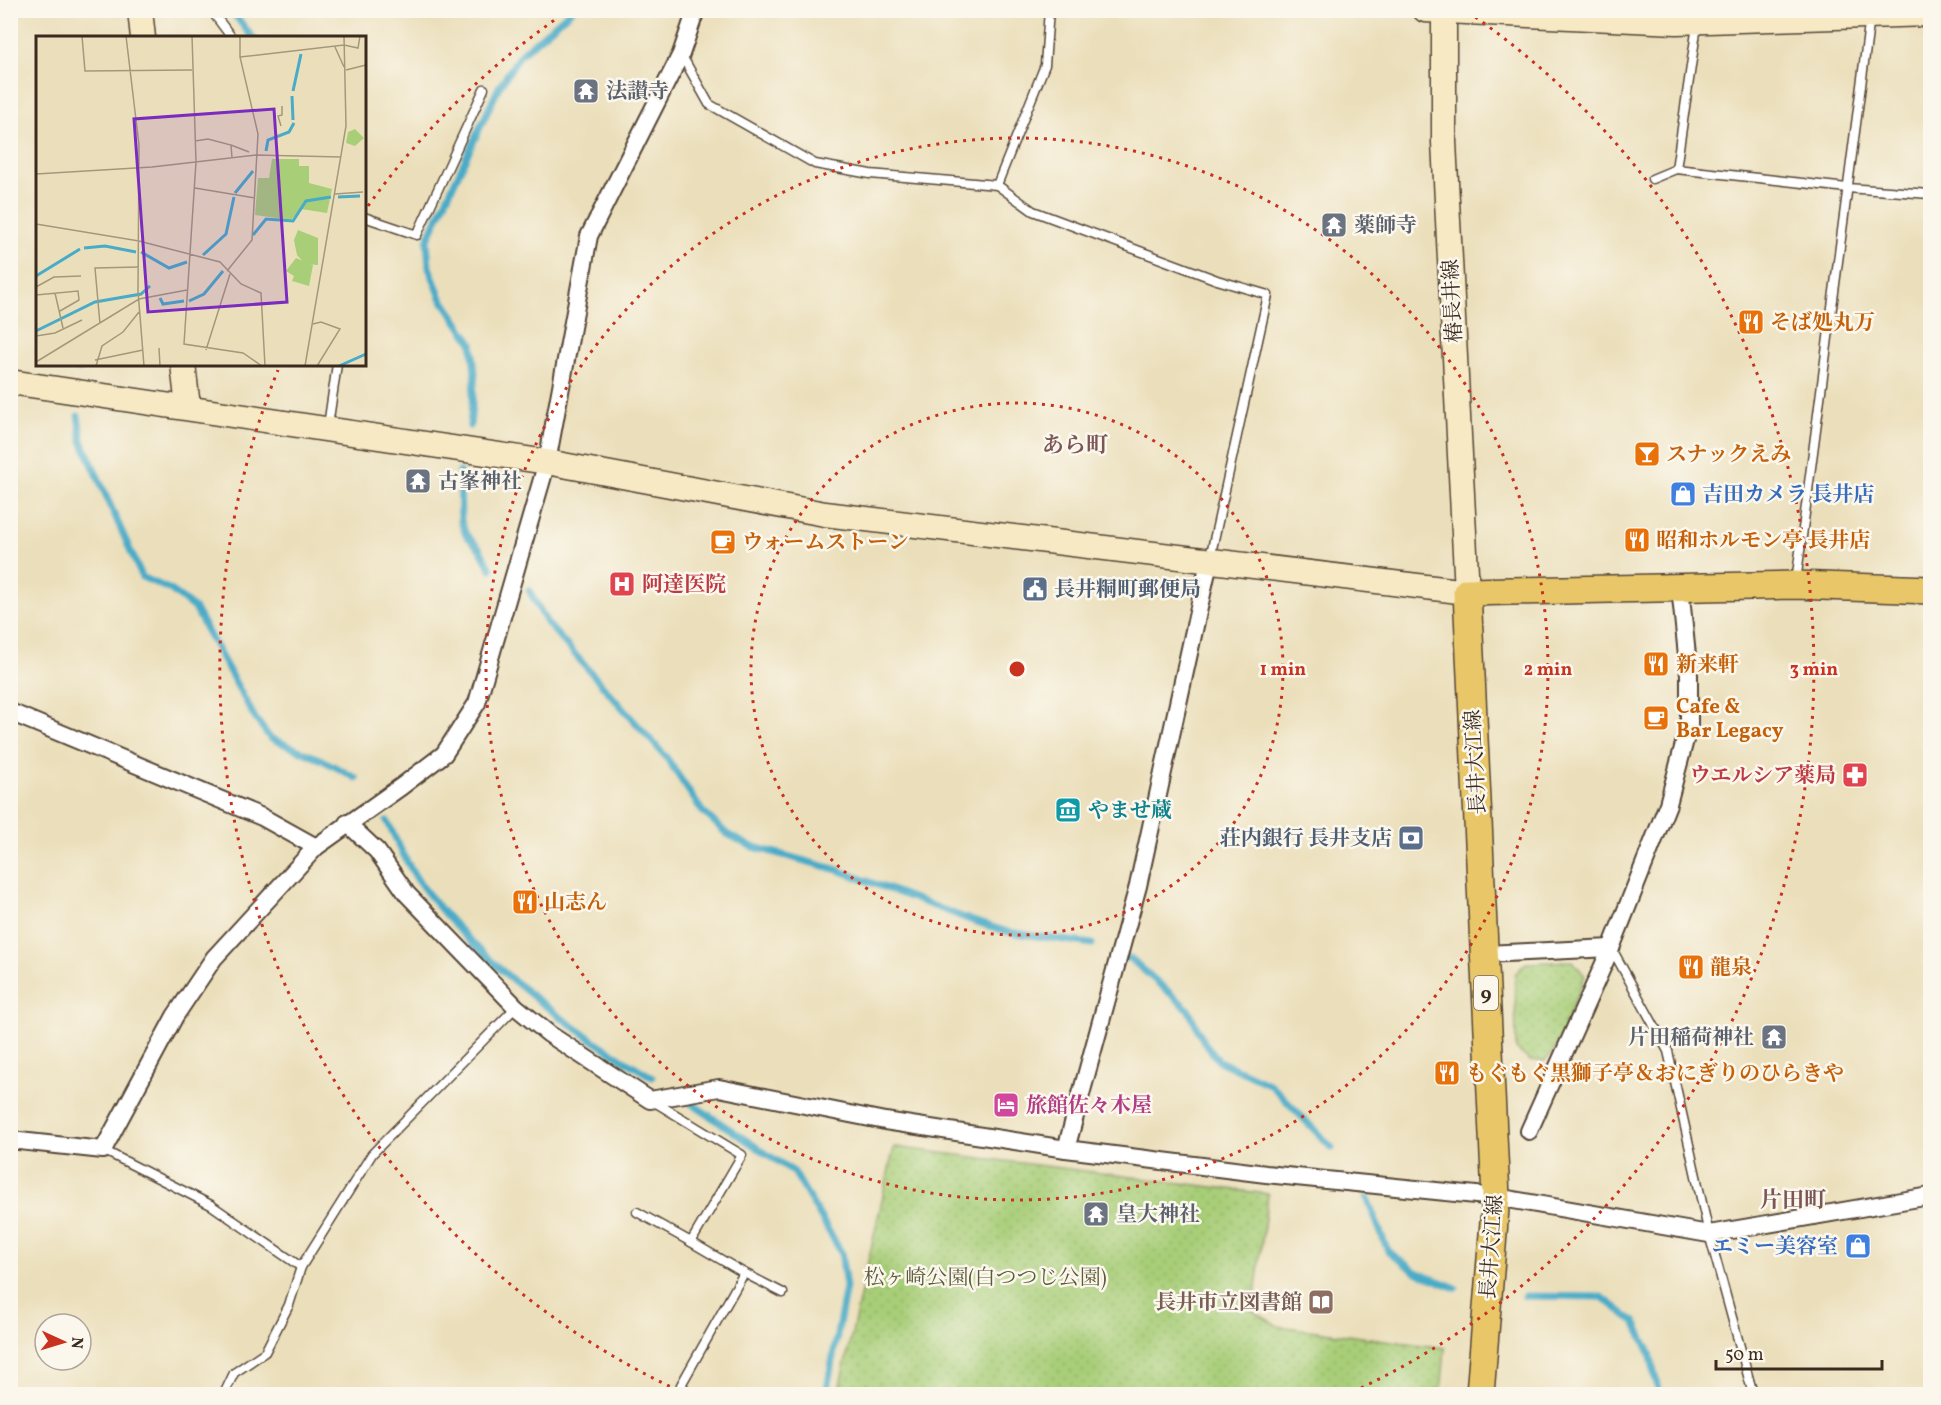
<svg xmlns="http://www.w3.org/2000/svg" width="1941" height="1405" font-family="Vollkorn,'Noto Serif JP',serif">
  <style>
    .grass { fill: url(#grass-dots); stroke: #727c4b; stroke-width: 1.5 }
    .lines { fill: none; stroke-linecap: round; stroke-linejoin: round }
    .stream { stroke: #48abc7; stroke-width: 7 }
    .lane-casing { stroke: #554536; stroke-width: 11 }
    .street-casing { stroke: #554536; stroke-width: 20 }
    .secondary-casing { stroke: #554536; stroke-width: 27 }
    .primary-casing { stroke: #554536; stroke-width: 30 }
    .lane { stroke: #fff; stroke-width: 8 }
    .street { stroke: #fff; stroke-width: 16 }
    .secondary { stroke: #f6e9c3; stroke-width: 24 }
    .primary { stroke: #e9c769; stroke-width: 27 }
    .ring { fill: none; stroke: #c8321e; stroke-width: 3; stroke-dasharray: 3 6 }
    .labels { text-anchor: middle; stroke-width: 5; stroke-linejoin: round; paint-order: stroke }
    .shield { fill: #fbf7ec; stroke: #75685c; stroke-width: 1.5 }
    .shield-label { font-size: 20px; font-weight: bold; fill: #3b2a1e }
    .worship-label { font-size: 21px; font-weight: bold; fill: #5b616d; stroke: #fbf7ec; text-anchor: start }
    .street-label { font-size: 21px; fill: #3b2a1e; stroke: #fbf7ec }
    .food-label { font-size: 21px; font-weight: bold; fill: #c56008; stroke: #fbf7ec; text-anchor: start }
    .shop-label { font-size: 21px; font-weight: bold; fill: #366cbe; stroke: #fbf7ec; text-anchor: start }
    .health-label { font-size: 21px; font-weight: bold; fill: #be3a42; stroke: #fbf7ec; text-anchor: start }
    .service-label { font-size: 21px; font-weight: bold; fill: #4e5e75; stroke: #fbf7ec; text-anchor: start }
    .culture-label { font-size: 21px; font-weight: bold; fill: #0d838f; stroke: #fbf7ec; text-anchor: start }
    .hotel-label { font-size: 21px; font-weight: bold; fill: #b23c85; stroke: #fbf7ec; text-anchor: start }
    .park-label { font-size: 21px; fill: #5c5b39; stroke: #fbf7ec }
    .education-label { font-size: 21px; font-weight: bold; fill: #785e54; stroke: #fbf7ec; text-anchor: end }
    .neighbourhood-label { font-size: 22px; font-weight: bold; fill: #7b5657; stroke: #fbf7ec }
    .inset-river { fill: none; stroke: #48abc7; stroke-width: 3 }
    .inset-road { fill: none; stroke: #a5977c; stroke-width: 1.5 }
    .view { fill: #7b2cbf; fill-opacity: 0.15; stroke: #7b2cbf; stroke-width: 3 }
    .inset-edge { fill: none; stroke: #3b2a1e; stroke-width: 3 }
    .centre { fill: #c8321e; stroke: #fbf7ec; stroke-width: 3 }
    .ring-label { font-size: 18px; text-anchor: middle; font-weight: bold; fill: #c8321e; stroke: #fbf7ec; stroke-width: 5; stroke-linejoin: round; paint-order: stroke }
  </style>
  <defs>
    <pattern id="grass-dots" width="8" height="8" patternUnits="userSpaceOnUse" patternTransform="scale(1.5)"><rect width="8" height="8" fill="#a8ce78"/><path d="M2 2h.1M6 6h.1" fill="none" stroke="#92b167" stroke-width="1.8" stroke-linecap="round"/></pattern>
  </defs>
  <rect width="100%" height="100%" fill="#fbf7ec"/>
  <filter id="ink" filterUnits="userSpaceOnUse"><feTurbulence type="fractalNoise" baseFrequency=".0167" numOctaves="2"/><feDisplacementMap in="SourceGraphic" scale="12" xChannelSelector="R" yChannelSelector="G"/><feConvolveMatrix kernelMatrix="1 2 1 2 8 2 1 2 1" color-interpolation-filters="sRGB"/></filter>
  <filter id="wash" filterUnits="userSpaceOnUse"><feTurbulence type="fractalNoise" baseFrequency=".008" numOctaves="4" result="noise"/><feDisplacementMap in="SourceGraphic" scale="24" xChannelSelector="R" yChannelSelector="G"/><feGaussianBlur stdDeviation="1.35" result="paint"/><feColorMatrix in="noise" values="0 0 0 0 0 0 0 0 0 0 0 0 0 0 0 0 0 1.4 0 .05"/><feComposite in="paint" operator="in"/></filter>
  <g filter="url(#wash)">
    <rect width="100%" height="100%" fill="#ebdfbb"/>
    <g class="grass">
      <path d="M1573,961L1585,976L1554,1051L1545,1061H1530L1516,1049L1515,974L1526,963Z"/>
      <path d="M894,1147L1268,1194L1253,1311L1278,1326L1445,1348L1441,1394H838Z"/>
    </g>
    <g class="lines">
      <g class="stream">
        <path d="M231,10L253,38"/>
        <path d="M79,369V364"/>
        <path d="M78,416L82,441L142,577L171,590L195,609L255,718L270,738L322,760L356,778"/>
        <path d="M470,426L475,373L472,343L441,298L429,267L427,241L499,87L520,55L572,10"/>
        <path d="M460,472L461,521L466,535L479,548L491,569"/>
        <path d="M529,590L547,623L666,757L702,811L727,834L750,846L838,870L973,921L1008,932L1092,944"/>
        <path d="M387,821C398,842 407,867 422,886C481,964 569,1028 652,1077"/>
        <path d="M1123,957L1131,959L1188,1009L1204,1042L1219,1061L1271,1085L1332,1148"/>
        <path d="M692,1104L794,1172L841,1252L846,1287L826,1394"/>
        <path d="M1367,1198L1388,1251L1416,1272L1456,1288"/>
        <path d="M1525,1296L1602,1297L1635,1322L1650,1353L1659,1394"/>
      </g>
    </g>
  </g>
  <g filter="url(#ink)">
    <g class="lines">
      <defs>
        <g id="lane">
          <path d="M211,10L232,38"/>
          <path d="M1697,25L1676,169L1847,188L1930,194"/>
          <path d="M681,54L709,104L815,164L870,174L997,185L1033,211L1217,280L1268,295L1210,558"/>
          <path d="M1652,179L1676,169"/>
          <path d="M997,185L1045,65L1049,10"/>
          <path d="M364,217L417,235L484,89"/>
          <path d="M328,426L337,364"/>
          <path d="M1796,582L1870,17"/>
          <path d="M1612,949L1668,1051L1709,1234L1753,1394"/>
          <path d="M653,1101L742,1155L691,1242L744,1273L681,1385L690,1394"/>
          <path d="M103,1150L211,1205L301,1267"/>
          <path d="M637,1212L691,1242"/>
          <path d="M744,1273L783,1293"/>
          <path d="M224,1394L234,1373L265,1352L289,1305L301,1267L372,1154L516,1007"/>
        </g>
        <g id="street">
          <path d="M10,712L262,817L316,847"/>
          <path d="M347,823L377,851L407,894L516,1007L549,1034L650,1100L719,1088L885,1121L1066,1149L1266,1174L1496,1197L1709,1234L1930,1196"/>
          <path d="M1485,954L1611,948L1668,804L1689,725V675L1680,587"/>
          <path d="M1529,1131L1611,948"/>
          <path d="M10,1140L103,1150L175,1016L214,958L316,847L402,786L444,754L477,703L547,462L589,236L681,54L696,10"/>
          <path d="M1066,1149L1138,886L1209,562"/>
        </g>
        <g id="secondary">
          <path d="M140,10L143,38"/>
          <path d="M1425,10L1676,22L1930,14"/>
          <path d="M183,364L188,407"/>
          <path d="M10,382L547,462L825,514L1467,592L1444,142V10"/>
        </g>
        <path id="primary" d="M1480,1394L1496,1197L1467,592L1795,585L1930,590"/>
      </defs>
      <use href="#lane" class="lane-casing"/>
      <use href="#street" class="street-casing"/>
      <use href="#secondary" class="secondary-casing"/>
      <use href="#primary" class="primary-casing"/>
      <use href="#lane" class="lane"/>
      <use href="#street" class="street"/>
      <use href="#secondary" class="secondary"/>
      <use href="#primary" class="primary"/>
    </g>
  </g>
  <g class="ring">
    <circle cx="1017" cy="669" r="266"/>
    <circle cx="1017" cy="669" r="531"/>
    <path d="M686 1394A797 797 0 0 1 278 370M368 206A797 797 0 0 1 566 12M1468 12A797 797 0 0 1 1348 1394"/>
  </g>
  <defs>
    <symbol id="temple-square" viewBox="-11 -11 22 22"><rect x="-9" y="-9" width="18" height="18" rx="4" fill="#6b7280" stroke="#fbf7ec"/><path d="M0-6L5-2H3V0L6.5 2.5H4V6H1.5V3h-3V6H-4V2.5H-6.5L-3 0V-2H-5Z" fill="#fff"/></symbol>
    <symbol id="restaurant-square" viewBox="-11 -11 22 22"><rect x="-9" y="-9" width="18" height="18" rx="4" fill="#e8710a" stroke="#fbf7ec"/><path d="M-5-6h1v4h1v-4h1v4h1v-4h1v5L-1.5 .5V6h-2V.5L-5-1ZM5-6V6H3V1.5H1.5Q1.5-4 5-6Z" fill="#fff"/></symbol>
    <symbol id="bar-square" viewBox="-11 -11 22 22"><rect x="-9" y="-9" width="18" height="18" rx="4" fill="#e8710a" stroke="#fbf7ec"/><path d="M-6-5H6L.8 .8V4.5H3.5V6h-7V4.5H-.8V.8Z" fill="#fff"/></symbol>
    <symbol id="shop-square" viewBox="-11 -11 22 22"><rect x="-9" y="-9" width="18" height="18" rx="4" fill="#3f7fe0" stroke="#fbf7ec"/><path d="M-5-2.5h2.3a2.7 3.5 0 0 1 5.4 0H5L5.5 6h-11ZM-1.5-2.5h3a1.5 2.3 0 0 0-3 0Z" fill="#fff"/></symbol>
    <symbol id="cafe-square" viewBox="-11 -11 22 22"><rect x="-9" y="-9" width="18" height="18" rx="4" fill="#e8710a" stroke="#fbf7ec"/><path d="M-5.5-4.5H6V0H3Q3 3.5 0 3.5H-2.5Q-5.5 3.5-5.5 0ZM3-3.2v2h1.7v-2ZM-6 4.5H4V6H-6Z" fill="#fff"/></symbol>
    <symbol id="hospital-square" viewBox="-11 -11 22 22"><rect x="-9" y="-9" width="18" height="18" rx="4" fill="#e0444e" stroke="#fbf7ec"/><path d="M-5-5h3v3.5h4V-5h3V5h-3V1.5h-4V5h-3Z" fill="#fff"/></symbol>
    <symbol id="civic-square" viewBox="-11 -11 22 22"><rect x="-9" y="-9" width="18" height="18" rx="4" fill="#5c6f8a" stroke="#fbf7ec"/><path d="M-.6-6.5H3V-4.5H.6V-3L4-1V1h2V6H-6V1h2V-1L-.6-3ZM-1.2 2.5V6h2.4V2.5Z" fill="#fff"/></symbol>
    <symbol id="pharmacy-square" viewBox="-11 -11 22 22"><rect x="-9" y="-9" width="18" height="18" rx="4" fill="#e0444e" stroke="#fbf7ec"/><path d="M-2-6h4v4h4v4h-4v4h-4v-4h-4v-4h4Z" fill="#fff"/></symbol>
    <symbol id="museum-square" viewBox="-11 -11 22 22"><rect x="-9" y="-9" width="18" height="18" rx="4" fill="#0f9aa8" stroke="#fbf7ec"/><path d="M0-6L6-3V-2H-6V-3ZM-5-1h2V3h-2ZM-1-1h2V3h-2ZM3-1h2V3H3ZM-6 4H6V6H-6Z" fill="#fff"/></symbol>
    <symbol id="bank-square" viewBox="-11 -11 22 22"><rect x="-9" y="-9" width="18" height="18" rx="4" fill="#5c6f8a" stroke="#fbf7ec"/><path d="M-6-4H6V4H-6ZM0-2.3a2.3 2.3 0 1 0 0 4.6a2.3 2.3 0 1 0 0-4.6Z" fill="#fff"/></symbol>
    <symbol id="hotel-square" viewBox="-11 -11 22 22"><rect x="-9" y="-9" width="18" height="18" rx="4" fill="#d1479c" stroke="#fbf7ec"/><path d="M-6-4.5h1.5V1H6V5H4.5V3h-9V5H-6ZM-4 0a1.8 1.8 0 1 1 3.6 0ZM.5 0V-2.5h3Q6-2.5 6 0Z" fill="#fff"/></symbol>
    <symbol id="library-square" viewBox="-11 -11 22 22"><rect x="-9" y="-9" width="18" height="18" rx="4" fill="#8d6e63" stroke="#fbf7ec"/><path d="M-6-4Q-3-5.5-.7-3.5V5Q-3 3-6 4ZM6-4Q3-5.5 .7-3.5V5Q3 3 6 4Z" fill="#fff"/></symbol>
  </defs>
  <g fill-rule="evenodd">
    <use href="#temple-square" x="571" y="76" width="30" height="30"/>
    <use href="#temple-square" x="1319" y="210" width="30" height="30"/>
    <use href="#restaurant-square" x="1736" y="307" width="30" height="30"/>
    <use href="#bar-square" x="1632" y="439" width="30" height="30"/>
    <use href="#temple-square" x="403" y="466" width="30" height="30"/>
    <use href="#shop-square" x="1668" y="479" width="30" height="30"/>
    <use href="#restaurant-square" x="1622" y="525" width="30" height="30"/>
    <use href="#cafe-square" x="708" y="527" width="30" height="30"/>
    <use href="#hospital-square" x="607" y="569" width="30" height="30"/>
    <use href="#civic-square" x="1020" y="574" width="30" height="30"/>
    <use href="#restaurant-square" x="1641" y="649" width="30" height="30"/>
    <use href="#cafe-square" x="1641" y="703" width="30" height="30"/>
    <use href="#pharmacy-square" x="1840" y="760" width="30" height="30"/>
    <use href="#museum-square" x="1053" y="795" width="30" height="30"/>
    <use href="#bank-square" x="1396" y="823" width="30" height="30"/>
    <use href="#restaurant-square" x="510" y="887" width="30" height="30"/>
    <use href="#restaurant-square" x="1676" y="952" width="30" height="30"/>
    <use href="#temple-square" x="1759" y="1022" width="30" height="30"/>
    <use href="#restaurant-square" x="1432" y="1058" width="30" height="30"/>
    <use href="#hotel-square" x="991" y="1090" width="30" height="30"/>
    <use href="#temple-square" x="1081" y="1199" width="30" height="30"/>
    <use href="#shop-square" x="1843" y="1231" width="30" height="30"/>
    <use href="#library-square" x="1306" y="1287" width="30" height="30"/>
  </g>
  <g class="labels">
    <rect class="shield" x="1474" y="976" width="24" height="34" rx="4.5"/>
    <g class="shield-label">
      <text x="1486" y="1000">9</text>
    </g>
    <g class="worship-label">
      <text x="606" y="98">法讃寺</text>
      <text x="1354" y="232">薬師寺</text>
      <text x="438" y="488">古峯神社</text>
      <text x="1754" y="1044" text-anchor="end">片田稲荷神社</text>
      <text x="1116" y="1221">皇大神社</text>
    </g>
    <g class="street-label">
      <text transform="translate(1452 301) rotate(-93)" y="7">椿長井線</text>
      <text transform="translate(1475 762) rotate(-93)" y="7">長井大江線</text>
      <text transform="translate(1491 1247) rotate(-86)" y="7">長井大江線</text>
    </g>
    <g class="food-label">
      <text x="1770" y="329">そば処丸万</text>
      <text x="1666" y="461">スナックえみ</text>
      <text x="1656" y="547">昭和ホルモン亭 長井店</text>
      <text x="742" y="549">ウォームストーン</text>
      <text x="1676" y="671">新来軒</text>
      <text x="1676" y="713">Cafe &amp;<tspan x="1676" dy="24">Bar Legacy</tspan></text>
      <text x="544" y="909">山志ん</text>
      <text x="1710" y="974">龍泉</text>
      <text x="1466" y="1080">もぐもぐ黒獅子亭＆おにぎりのひらきや</text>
    </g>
    <g class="shop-label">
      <text x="1702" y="501">吉田カメラ 長井店</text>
      <text x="1838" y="1253" text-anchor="end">エミー美容室</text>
    </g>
    <g class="health-label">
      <text x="642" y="591">阿達医院</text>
      <text x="1836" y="782" text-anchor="end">ウエルシア薬局</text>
    </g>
    <g class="service-label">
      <text x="1054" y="596">長井粡町郵便局</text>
      <text x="1392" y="845" text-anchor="end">荘内銀行 長井支店</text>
    </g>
    <g class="culture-label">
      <text x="1088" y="817">やませ蔵</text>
    </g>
    <g class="hotel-label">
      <text x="1026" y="1112">旅館佐々木屋</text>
    </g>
    <g class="park-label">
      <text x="985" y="1284">松ヶ崎公園(白つつじ公園)</text>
    </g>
    <g class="education-label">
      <text x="1302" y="1309">長井市立図書館</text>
    </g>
    <g class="neighbourhood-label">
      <text x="1075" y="452">あら町</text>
      <text x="1793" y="1207">片田町</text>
    </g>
  </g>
  <g transform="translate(36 36)">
    <rect width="330" height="330" fill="#ebdfbb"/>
    <path d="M236,123H263V130H273V147L296,153L291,177L265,173L255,184L219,179L222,142H233ZM260,222L277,229L273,250L256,245L258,240L250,235Z" fill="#a8ce78"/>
    <path d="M319,93L328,102L319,110L310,107L312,96ZM262,194L282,202V229L269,228L261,219L258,204Z" fill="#a8ce78"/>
    <path class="inset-river" d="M257,55L265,18M256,60L257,84M230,115L232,104L253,96L258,87M199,157L217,135M302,161L324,160M217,199L230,183L257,185L270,165L295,161M48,212L69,210L100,216M105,216L133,232L151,226M167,219L190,198L198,161M0,240L44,213M124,262L127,268L148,265M153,265L168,258L187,235M0,295L59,266L105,258L114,250M303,330L330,318"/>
    <path class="inset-road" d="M46,0L49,35L156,34M90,0L103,109L102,255L108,330M156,0L160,126M299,11L308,31M204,21L308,9L322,12L324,0M310,34L330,29M245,90L242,80L246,79V70M159,105L172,103L195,109L196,122M195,109L213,116M160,126L148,308L207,317L226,330M0,138L116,131L220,119L305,121M159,152L219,162M299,158L327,156M0,188L103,205L184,226L205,248L225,257L229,330M191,235L216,204L222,98L204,21V0M0,251L18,241L45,240M19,257L27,292M0,259L42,255L43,264L24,275M64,288L59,232L103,231M277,288L285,286L304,293L281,330M0,300L19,297L46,284M123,312L124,330M170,314L194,238M59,324L107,314M0,326L103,263L151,254M60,330L66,310L87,296L103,276M269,330L310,90L308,0"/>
    <path class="view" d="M238,73L251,266L112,276L98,83Z"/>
    <rect width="330" height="330" class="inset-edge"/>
  </g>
  <circle cx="1017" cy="669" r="9" class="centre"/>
  <g class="ring-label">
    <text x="1283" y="675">1 min</text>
    <text x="1548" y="675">2 min</text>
    <text x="1814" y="675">3 min</text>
  </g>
  <rect width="1941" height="1405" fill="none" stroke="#fbf7ec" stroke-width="36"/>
  <g transform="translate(63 1342) rotate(94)"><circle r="28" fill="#fbf7ec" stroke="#aea59a" stroke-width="1.5"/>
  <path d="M0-4.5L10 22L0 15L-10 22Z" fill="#c8321e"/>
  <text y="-9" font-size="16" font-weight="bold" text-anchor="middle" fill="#3b2a1e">N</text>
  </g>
  <path d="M1716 1360v9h166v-9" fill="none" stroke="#3b2a1e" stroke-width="3"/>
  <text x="1725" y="1360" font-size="18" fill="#3b2a1e" stroke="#fbf7ec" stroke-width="4.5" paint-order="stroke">50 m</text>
</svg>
